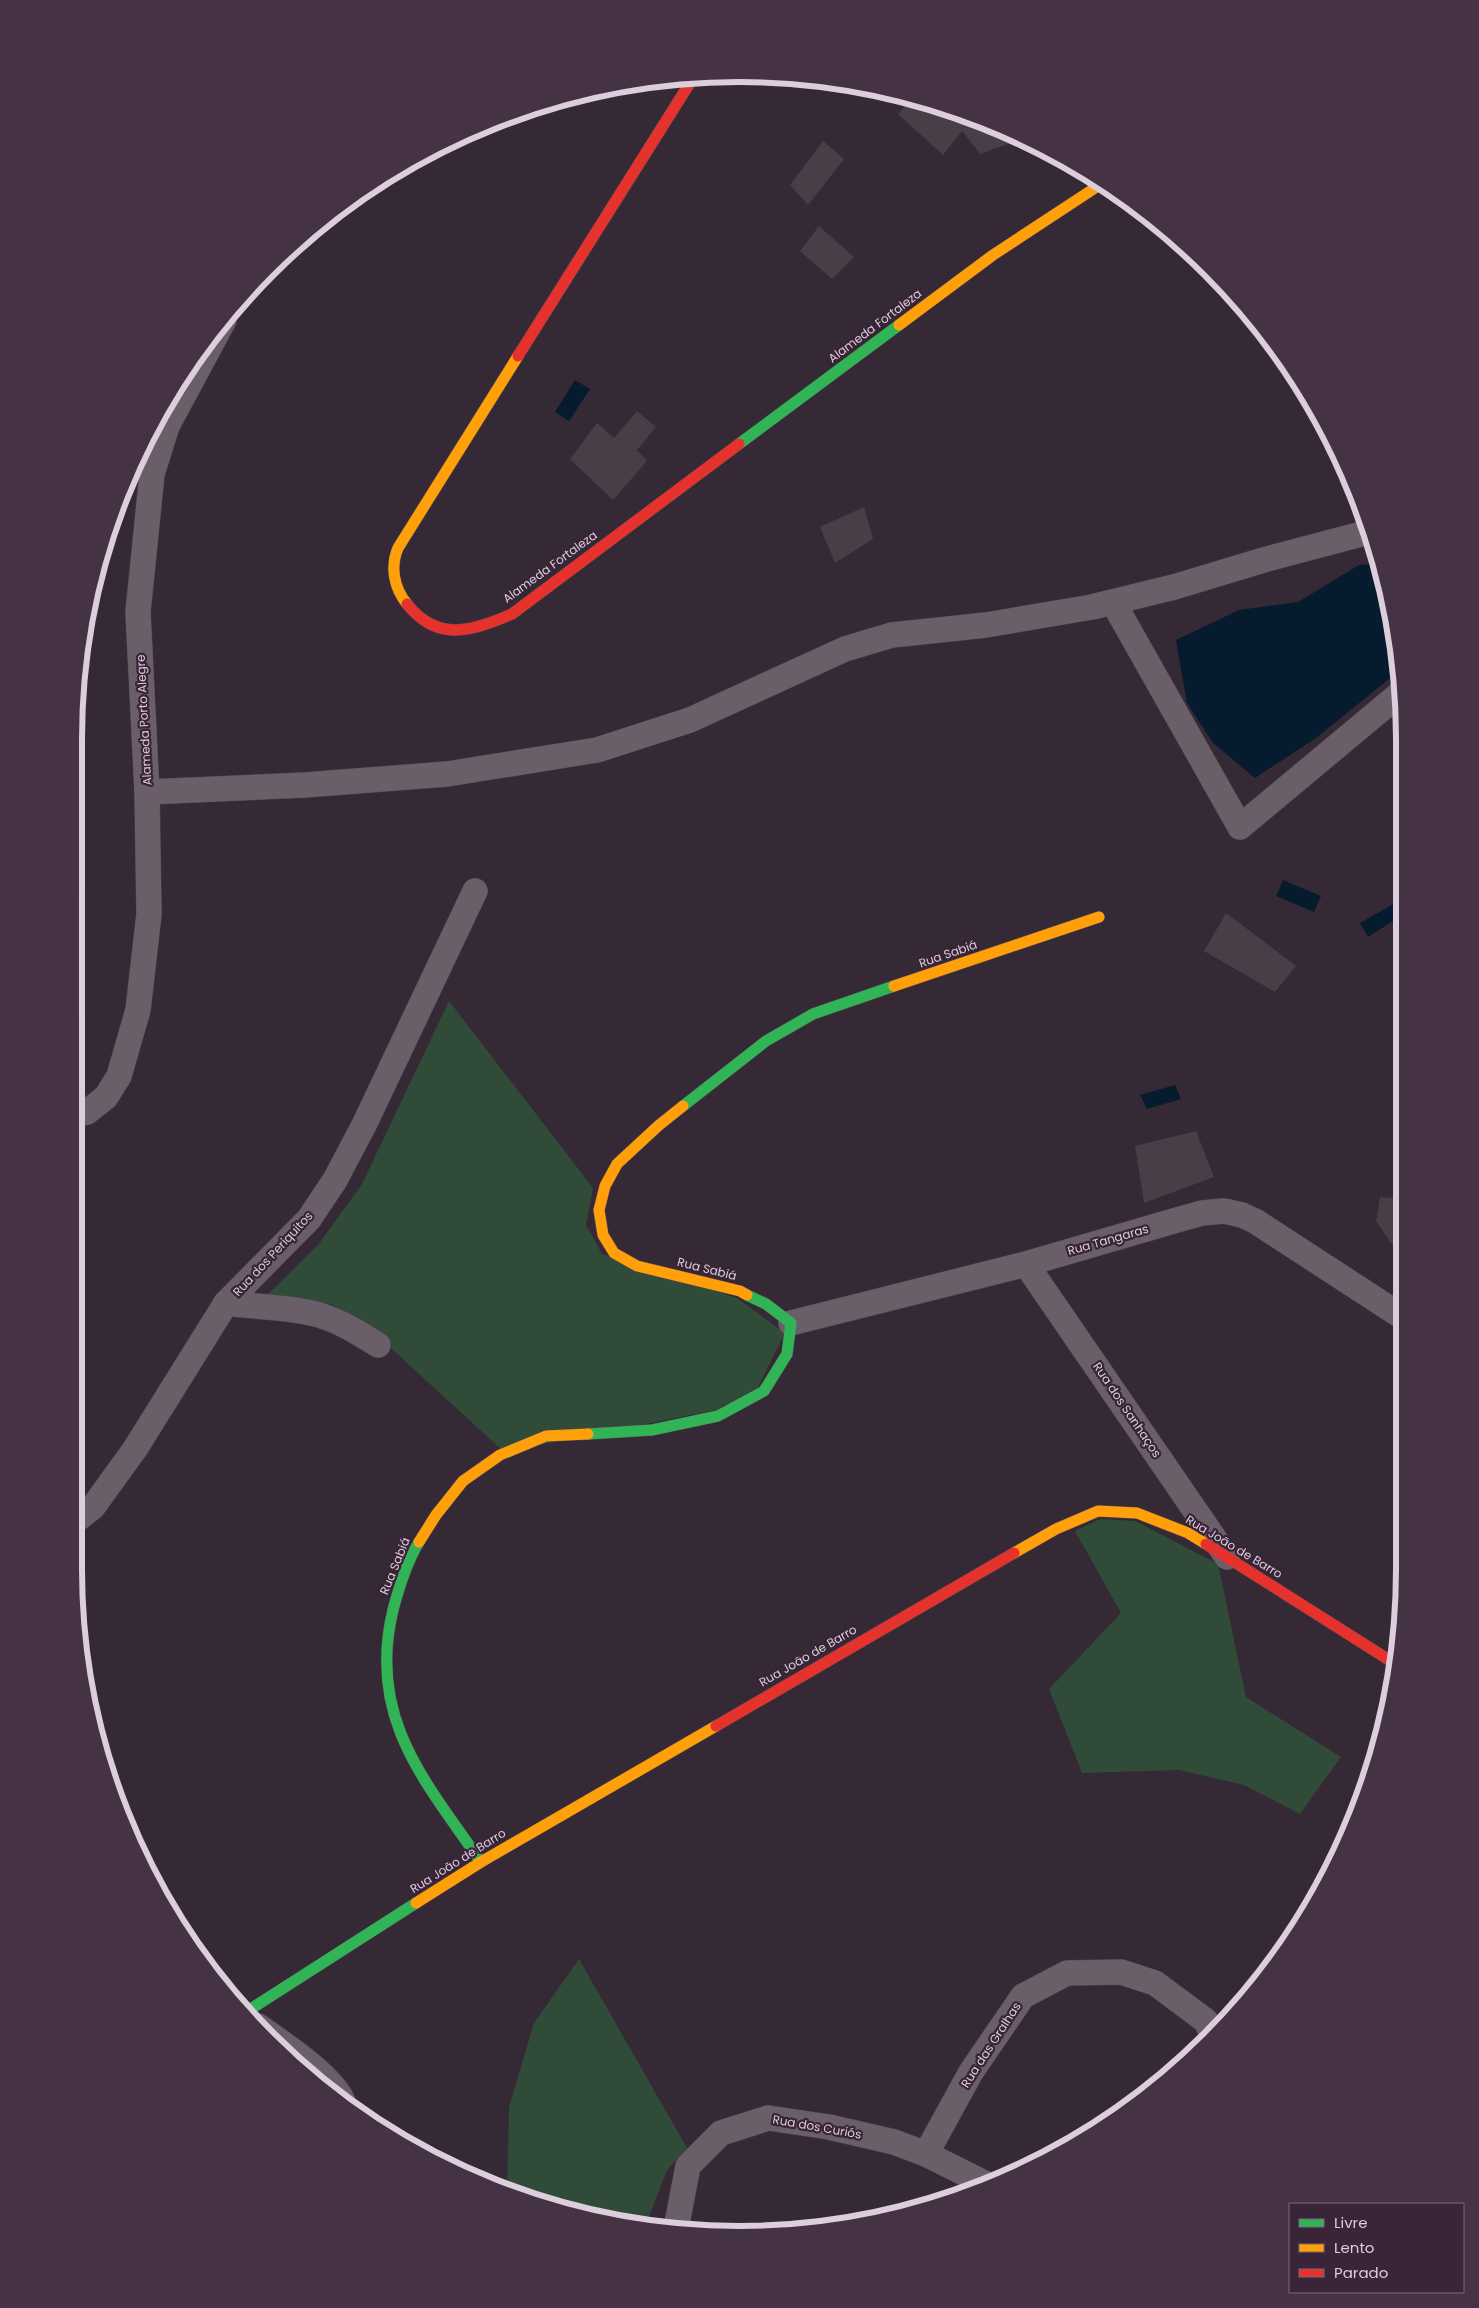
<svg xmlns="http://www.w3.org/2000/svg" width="1479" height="2308" font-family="Poppins,sans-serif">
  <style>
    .green { fill: #304c39 }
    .water { fill: #061c2e }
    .building { fill: #473e47 }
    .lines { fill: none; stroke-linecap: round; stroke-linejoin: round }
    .street-casing { stroke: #524751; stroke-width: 26 }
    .fast-casing { stroke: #524751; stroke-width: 12 }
    .slow-casing { stroke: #524751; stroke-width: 12 }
    .jam-casing { stroke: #524751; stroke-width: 12 }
    .street { stroke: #6a5f69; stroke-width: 25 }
    .fast { stroke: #30b455; stroke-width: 11 }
    .slow { stroke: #ff9f0a; stroke-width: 11 }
    .jam { stroke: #e5322d; stroke-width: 11 }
    .labels { text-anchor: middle; stroke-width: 4.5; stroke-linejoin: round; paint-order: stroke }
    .street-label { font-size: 12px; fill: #dccedb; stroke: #392438 }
    .rim { fill: none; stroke: #dccedb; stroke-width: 6 }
  </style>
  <rect width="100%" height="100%" fill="#342934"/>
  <g class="green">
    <path d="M449,1001L593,1188L586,1225L602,1254L737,1298L785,1333L758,1387L716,1410L504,1452L356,1316L330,1304L264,1298L318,1245L362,1184Z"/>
    <path d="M1100,1519L1135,1521L1218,1564L1246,1697L1341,1757L1300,1814L1244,1785L1179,1770L1082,1773L1049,1689L1121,1613L1075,1531Z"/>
    <path d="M579,1959L687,2148L667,2170L649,2217V2224L525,2199L507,2190L509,2107L534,2023Z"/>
  </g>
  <g class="water">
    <path d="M575,380L590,389L569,421L555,412Z"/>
    <path d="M1381,563L1400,670L1316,738L1255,778L1213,743L1187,703L1176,640L1239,610L1298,602L1359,565Z"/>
    <path d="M1283,880L1321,896L1314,912L1276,896Z"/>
    <path d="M1395,903L1401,916L1368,937L1360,923Z"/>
    <path d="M1175,1085L1181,1099L1147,1109L1140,1095Z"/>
  </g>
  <g class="building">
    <path d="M913,97L1000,130L1011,143L980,154L962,131L943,155L898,114Z"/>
    <path d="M823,141L844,159L808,205L790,185Z"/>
    <path d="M819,226L854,257L832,279L800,251Z"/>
    <path d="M637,411L656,427L637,450L647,461L613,500L570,459L597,423L614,438Z"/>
    <path d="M864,507L873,539L835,563L820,527Z"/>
    <path d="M1226,913L1296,966L1275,992L1204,951Z"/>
    <path d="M1196,1131L1214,1177L1144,1203L1135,1146Z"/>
    <path d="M1380,1197L1402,1199L1401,1258L1376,1221Z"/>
  </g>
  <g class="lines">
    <defs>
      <g id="street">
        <path d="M1113,602L1240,827L1403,691"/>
        <path d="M147,792L305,785L447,774L597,750L690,720L845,649L892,635L986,625L1092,607L1174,587L1267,559L1369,532"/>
        <path d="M79,1114L87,1112L106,1097L119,1076L138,1010L149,914L147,792L138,612L152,474L167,426L224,320"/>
        <path d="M1026,1264L1227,1557"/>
        <path d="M226,1303C255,1307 293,1307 319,1315C340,1321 359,1333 378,1345"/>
        <path d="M791,1323L1026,1264L1177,1220L1202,1213L1224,1211L1242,1215L1255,1221L1401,1316"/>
        <path d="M79,1518L93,1507L135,1449L226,1303L309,1219L335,1180L365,1123L475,891"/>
        <path d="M258,2026C281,2042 334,2077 343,2102"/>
        <path d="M926,2154L971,2072L1023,1996L1067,1973L1121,1972L1155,1983L1206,2021L1213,2036"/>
        <path d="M676,2229L688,2166L721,2133L768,2118L829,2127L894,2142L926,2154L986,2184"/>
      </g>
      <g id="fast">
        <path d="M739,444L899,325"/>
        <path d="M683,1106L766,1041L813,1014L894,986"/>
        <path d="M588,1434L652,1430L718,1416L764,1391L787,1354L791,1323L766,1304L747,1295"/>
        <path d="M419,1542C407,1562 399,1587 393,1610C367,1717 424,1780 481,1862"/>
        <path d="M246,2012L416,1903"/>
      </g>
      <g id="slow">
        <path d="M899,325L993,255L1101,184"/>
        <path d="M407,604C394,588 390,567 398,548L518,356"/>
        <path d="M894,986L1099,917"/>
        <path d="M683,1106L658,1126L617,1164L605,1186L599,1210L603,1235L614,1253L637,1266L740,1291L747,1295"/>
        <path d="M419,1542L436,1515L463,1481L500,1455L546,1436L588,1434"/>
        <path d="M1014,1553L1056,1529L1098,1511L1137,1513L1188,1533L1206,1544"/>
        <path d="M416,1903L481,1862L716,1726"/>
      </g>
      <g id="jam">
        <path d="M518,356L693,78"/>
        <path d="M407,604C438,643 472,631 512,614L739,444"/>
        <path d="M1206,1544L1397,1665"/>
        <path d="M716,1726L1014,1553"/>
      </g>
    </defs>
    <use href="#street" class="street-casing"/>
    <use href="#fast" class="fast-casing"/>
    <use href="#slow" class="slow-casing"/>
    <use href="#jam" class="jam-casing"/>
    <use href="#street" class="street"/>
    <use href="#fast" class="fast"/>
    <use href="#slow" class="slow"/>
    <use href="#jam" class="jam"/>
  </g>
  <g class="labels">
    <g class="street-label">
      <text transform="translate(875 326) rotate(-37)" y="4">Alameda Fortaleza</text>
      <text transform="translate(550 567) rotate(-36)" y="4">Alameda Fortaleza</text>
      <text transform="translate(144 720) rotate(-93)" y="4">Alameda Porto Alegre</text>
      <text transform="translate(948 954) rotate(-19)" y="4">Rua Sabiá</text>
      <text transform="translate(1108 1240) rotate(-16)" y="4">Rua Tangaras</text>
      <text transform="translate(273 1254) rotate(-47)" y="4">Rua dos Periquitos</text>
      <text transform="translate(707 1269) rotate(14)" y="4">Rua Sabiá</text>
      <text transform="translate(1127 1410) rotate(56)" y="4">Rua dos Sanhaços</text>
      <text transform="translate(1234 1547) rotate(31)" y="4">Rua João de Barro</text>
      <text transform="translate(395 1566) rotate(-68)" y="4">Rua Sabiá</text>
      <text transform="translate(808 1656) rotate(-30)" y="4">Rua João de Barro</text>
      <text transform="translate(458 1861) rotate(-32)" y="4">Rua João de Barro</text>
      <text transform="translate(991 2045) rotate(-57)" y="4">Rua das Gralhas</text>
      <text transform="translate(817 2127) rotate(10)" y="4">Rua dos Curiós</text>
    </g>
  </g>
  <path d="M0 0H1479V2308H0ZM739 82H739A657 657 0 0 1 1396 739V1569A657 657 0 0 1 739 2226H739A657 657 0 0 1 82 1569V739A657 657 0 0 1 739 82Z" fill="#463245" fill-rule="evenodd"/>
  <path class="rim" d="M739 82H739A657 657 0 0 1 1396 739V1569A657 657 0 0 1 739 2226H739A657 657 0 0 1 82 1569V739A657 657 0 0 1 739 82Z"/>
  <rect x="1289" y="2203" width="175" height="90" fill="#392438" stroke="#7a6879"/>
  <rect x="1299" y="2219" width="25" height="8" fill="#30b455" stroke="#7a6879"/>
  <text x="1334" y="2228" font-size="15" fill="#dccedb">Livre</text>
  <rect x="1299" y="2244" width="25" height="8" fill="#ff9f0a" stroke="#7a6879"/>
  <text x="1334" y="2253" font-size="15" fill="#dccedb">Lento</text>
  <rect x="1299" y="2269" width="25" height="8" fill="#e5322d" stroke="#7a6879"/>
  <text x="1334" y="2278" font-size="15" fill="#dccedb">Parado</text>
</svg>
